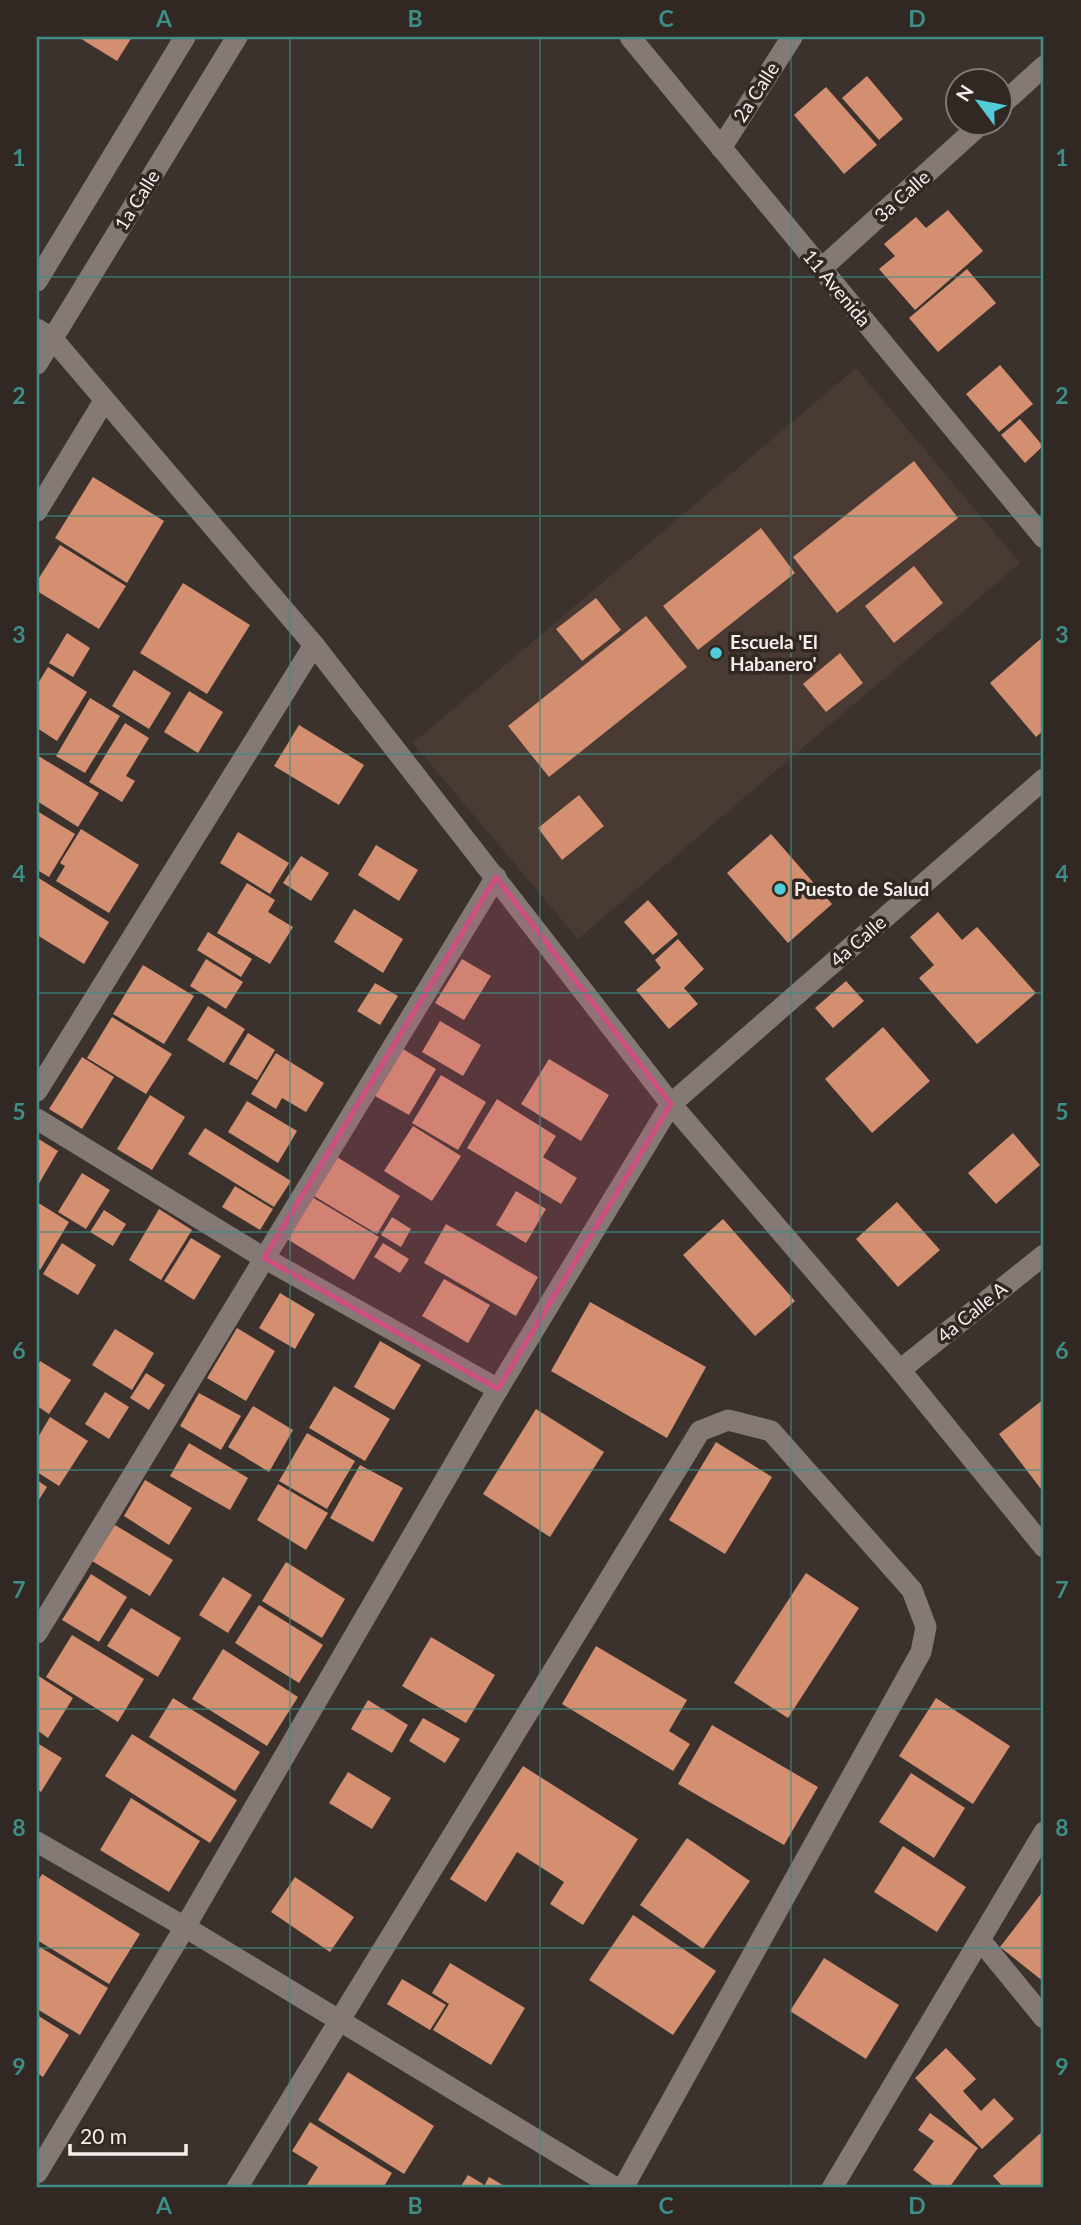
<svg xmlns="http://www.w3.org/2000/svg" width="1081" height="2225" font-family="Lato,sans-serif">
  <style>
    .built { fill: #493a33 }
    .building { fill: #d48f70 }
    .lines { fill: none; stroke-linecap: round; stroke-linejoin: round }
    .street { stroke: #847974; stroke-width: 21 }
    .secondary { stroke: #847974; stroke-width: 21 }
    .marked { fill: #cf4e7f; fill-opacity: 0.2; stroke: #cf4e7f; stroke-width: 5; stroke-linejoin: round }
    .grid { fill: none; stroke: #3d8e87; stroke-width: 2; stroke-opacity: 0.55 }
    .poi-dot { fill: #52ccd6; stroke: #312824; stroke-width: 2.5 }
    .labels { text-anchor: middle; stroke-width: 7; stroke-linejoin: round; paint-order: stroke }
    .street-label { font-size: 19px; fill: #f5efec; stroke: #312824 }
    .poi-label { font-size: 19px; font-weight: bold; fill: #f5efec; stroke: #312824; text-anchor: start }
    .neatline { fill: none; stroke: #3d8e87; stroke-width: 2.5 }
    .grid-label { font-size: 23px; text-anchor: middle; font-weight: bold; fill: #3d8e87 }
  </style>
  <rect width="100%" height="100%" fill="#3b322e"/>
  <path class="built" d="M856,368L1020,563L578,939L413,743Z"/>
  <g class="building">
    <path d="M78,37H132L117,61Z"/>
    <path d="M867,76L903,119L879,140L842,98Z"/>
    <path d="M826,87L877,145L844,174L794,115Z"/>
    <path d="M948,210L983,251L915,310L879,269L895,256L884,244L916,217L926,228Z"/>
    <path d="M967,269L996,303L938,352L909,318Z"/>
    <path d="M1000,365L1033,404L999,432L966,394Z"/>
    <path d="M1020,419L1043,446L1025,463L1001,435Z"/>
    <path d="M914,461L958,518L837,613L793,557Z"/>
    <path d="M93,477L164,521L127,583L55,538Z"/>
    <path d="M761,528L795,573L698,650L663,606Z"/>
    <path d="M60,545L126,586L99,629L37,591V581Z"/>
    <path d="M914,566L943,603L894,643L865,606Z"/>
    <path d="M183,583L250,625L207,694L140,653Z"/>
    <path d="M596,598L621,630L582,661L556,629Z"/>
    <path d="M646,616L687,667L549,777L508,726Z"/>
    <path d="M67,633L90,648L73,677L49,663Z"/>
    <path d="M1044,636V730L1036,737L990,683Z"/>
    <path d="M840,653L863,683L826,712L803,684Z"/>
    <path d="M48,667L87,692L57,741L37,728V685Z"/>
    <path d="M134,670L171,693L149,729L112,706Z"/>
    <path d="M189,691L223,712L198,753L164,732Z"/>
    <path d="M90,698L120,716L85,773L56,756Z"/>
    <path d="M125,723L149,738L126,776L135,781L122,802L89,782Z"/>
    <path d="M299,725L364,765L339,805L274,766Z"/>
    <path d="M37,755L99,793L78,827L37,801Z"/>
    <path d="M579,795L604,826L562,860L538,828Z"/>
    <path d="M37,811L75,834L49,877L37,870Z"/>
    <path d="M81,829L139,865L109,913L56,881L65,866L60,863Z"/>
    <path d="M238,832L289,863L270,894L220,863Z"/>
    <path d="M771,834L832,904L788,943L727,873Z"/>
    <path d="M376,845L418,870L399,901L358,875Z"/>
    <path d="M301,856L329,873L311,901L283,883Z"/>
    <path d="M37,877L109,922L84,964L37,935Z"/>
    <path d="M247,883L275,900L268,912L293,927L270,964L217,933Z"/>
    <path d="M648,900L678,934L653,955L624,922Z"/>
    <path d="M354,909L403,939L383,973L334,942Z"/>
    <path d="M938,912L962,940L977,927L1036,993L977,1044L919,978L934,965L910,937Z"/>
    <path d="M208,932L252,959L241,977L197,950Z"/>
    <path d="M678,939L704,969L684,988L698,1004L669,1029L636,990L661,968L655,960Z"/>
    <path d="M206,959L243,982L226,1009L190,986Z"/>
    <path d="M462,959L491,976L464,1020L435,1003Z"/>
    <path d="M143,965L194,996L164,1044L113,1014Z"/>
    <path d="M846,981L864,1001L833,1028L815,1008Z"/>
    <path d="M375,983L398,996L380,1025L357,1011Z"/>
    <path d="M208,1006L245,1029L224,1063L187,1040Z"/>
    <path d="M112,1017L172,1054L146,1094L87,1058Z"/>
    <path d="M440,1021L481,1045L463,1076L422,1052Z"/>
    <path d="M883,1027L930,1081L872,1133L825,1079Z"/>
    <path d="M248,1033L275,1050L257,1080L229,1064Z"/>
    <path d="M403,1049L436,1069L409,1115L375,1096Z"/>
    <path d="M276,1053L324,1083L306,1112L282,1098L276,1109L251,1094Z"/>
    <path d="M82,1057L114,1077L82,1129L49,1109Z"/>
    <path d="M549,1059L609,1095L581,1141L521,1104Z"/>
    <path d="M441,1075L486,1102L458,1150L412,1123Z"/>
    <path d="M150,1095L185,1117L152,1170L117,1149Z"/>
    <path d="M497,1099L556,1136L543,1157L577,1178L561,1204L467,1148Z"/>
    <path d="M247,1101L297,1131L278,1163L228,1132Z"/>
    <path d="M413,1126L461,1156L432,1201L384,1171Z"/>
    <path d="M205,1128L291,1181L274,1207L188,1154Z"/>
    <path d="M1013,1133L1040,1165L996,1204L968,1173Z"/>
    <path d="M37,1138L58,1151L37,1187Z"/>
    <path d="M337,1157L400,1196L377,1234L314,1196Z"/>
    <path d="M82,1173L110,1190L86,1229L58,1212Z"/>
    <path d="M235,1186L273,1209L260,1230L222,1207Z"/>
    <path d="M516,1191L546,1209L526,1243L496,1225Z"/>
    <path d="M312,1197L379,1237L354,1280L287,1239Z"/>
    <path d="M37,1202L69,1222L40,1270L37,1268Z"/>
    <path d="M897,1202L940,1250L898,1287L856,1239Z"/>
    <path d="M159,1209L192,1230L161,1280L129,1260Z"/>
    <path d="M104,1210L126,1224L113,1246L90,1232Z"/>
    <path d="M392,1217L411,1229L401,1247L381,1235Z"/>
    <path d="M723,1219L795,1301L755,1336L683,1255Z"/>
    <path d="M446,1224L538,1277L516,1316L424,1263Z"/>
    <path d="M191,1238L221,1256L194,1300L164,1281Z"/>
    <path d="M62,1243L96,1265L78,1295L43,1274Z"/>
    <path d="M383,1243L409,1259L400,1273L374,1257Z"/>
    <path d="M444,1279L490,1305L468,1343L422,1316Z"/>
    <path d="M280,1293L315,1314L295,1349L259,1328Z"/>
    <path d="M590,1302L706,1367L667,1438L551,1371Z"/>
    <path d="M237,1328L275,1351L246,1401L207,1378Z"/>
    <path d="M115,1329L154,1353L132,1390L92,1365Z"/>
    <path d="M380,1341L421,1365L394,1410L354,1387Z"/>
    <path d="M40,1361L71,1380L49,1414L37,1406V1367Z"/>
    <path d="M146,1373L165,1385L149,1410L130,1398Z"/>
    <path d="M334,1386L390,1419L365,1461L309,1428Z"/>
    <path d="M105,1392L129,1407L109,1439L85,1424Z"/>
    <path d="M199,1393L241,1416L221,1450L180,1426Z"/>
    <path d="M1044,1399V1493L999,1434Z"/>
    <path d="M253,1406L293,1430L269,1472L228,1447Z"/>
    <path d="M536,1409L604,1452L550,1537L483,1494Z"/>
    <path d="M50,1417L88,1441L59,1486L37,1472V1439Z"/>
    <path d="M307,1433L355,1461L327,1509L279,1481Z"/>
    <path d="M716,1442L772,1477L725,1554L669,1520Z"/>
    <path d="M189,1443L248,1478L230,1510L170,1476Z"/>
    <path d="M360,1465L403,1488L373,1542L330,1518Z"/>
    <path d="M37,1480L47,1487L37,1503Z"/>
    <path d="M145,1480L192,1508L169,1545L124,1516Z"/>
    <path d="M278,1484L328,1513L306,1550L257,1520Z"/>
    <path d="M115,1525L173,1560L150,1596L92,1561Z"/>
    <path d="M286,1562L345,1599L322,1638L262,1601Z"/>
    <path d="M806,1573L859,1608L788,1718L734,1683Z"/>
    <path d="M91,1574L127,1597L99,1642L62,1620Z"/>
    <path d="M223,1577L252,1595L228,1633L199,1615Z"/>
    <path d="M259,1605L323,1645L299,1683L235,1643Z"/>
    <path d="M131,1608L181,1638L158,1677L107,1646Z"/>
    <path d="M72,1635L144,1679L118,1722L46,1677Z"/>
    <path d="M431,1637L495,1675L466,1723L402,1686Z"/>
    <path d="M596,1646L687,1700L669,1731L690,1744L673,1771L562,1704Z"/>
    <path d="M223,1649L298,1697L267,1746L192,1699Z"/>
    <path d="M37,1675L73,1698L48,1738L37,1730Z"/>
    <path d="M173,1698L260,1752L235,1791L149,1737Z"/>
    <path d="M936,1698L1010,1746L973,1804L899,1756Z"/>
    <path d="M368,1700L408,1725L392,1753L351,1729Z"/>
    <path d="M423,1718L460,1739L445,1763L409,1741Z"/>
    <path d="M712,1725L818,1787L784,1845L678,1784Z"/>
    <path d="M132,1734L237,1800L210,1843L105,1776Z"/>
    <path d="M37,1743L62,1758L41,1792L37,1789Z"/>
    <path d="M523,1766L638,1839L583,1925L550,1904L564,1882L517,1852L486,1902L450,1879Z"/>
    <path d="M348,1772L391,1798L372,1829L329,1803Z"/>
    <path d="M911,1773L965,1808L934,1858L879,1822Z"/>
    <path d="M131,1798L200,1841L169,1892L100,1850Z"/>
    <path d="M687,1838L750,1881L703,1949L640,1905Z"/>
    <path d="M903,1846L966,1887L937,1932L874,1892Z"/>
    <path d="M42,1874L140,1934L109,1984L37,1940V1883Z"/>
    <path d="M295,1877L354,1917L330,1952L271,1912Z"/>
    <path d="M1044,1890V1982L1000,1947Z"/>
    <path d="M633,1915L716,1971L673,2035L589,1980Z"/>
    <path d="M40,1947L108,1988L80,2035L37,2009V1953Z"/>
    <path d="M824,1958L899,2005L866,2059L790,2011Z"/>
    <path d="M450,1963L525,2008L491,2065L433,2030L449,2004L432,1993Z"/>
    <path d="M402,1979L446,2005L430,2030L387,2004Z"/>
    <path d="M37,2015L69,2035L43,2077L37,2073Z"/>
    <path d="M946,2048L976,2079L963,2091L981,2111L994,2098L1014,2119L982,2149L915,2078Z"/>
    <path d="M348,2072L434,2126L404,2174L318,2120Z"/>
    <path d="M930,2113L978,2148L949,2188H937L913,2170L934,2141L918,2130Z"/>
    <path d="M310,2122L392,2173L383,2188H305L318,2167L292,2151Z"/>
    <path d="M1044,2130V2186L1041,2188H1004L993,2176Z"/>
    <path d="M468,2175L483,2184L480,2188H460Z"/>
    <path d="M489,2177L508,2188H483Z"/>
  </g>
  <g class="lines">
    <g class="street">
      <path d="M1000,106L1044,66"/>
      <path d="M721,148L792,37"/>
      <path d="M821,269L983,122"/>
      <path d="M37,329L52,338L314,645L671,1104L900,1370L1044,1547"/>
      <path d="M37,511L104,401"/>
      <path d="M37,1091L314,645"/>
      <path d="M37,1119L264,1258L498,1389"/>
      <path d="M900,1370L1044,1255"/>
      <path d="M37,1633L496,877"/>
      <path d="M37,1842L185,1927L616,2188"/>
      <path d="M981,1941L1044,2018"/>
      <path d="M37,2173L185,1927L498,1389L671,1104L1044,779"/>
      <path d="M237,2188L700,1431L728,1420L771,1431L912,1590L926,1627L921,1652L623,2188"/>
      <path d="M832,2188L1044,1832"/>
    </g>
    <g class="secondary">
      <path d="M630,37L1044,538"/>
      <path d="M37,281L185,37"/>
      <path d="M37,364L237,37"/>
    </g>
  </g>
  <path class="marked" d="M496,877L671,1104L498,1389L264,1258Z"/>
  <path class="grid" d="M290,37V2188M540,37V2188M791,37V2188M37,277H1044M37,516H1044M37,754H1044M37,993H1044M37,1232H1044M37,1470H1044M37,1709H1044M37,1948H1044"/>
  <g class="poi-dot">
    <circle cx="716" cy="653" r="7"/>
    <circle cx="780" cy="889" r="7"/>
  </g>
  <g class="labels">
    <g class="street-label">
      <text transform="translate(756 92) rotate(-57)" y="7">2a Calle</text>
      <text transform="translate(902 196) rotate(-42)" y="7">3a Calle</text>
      <text transform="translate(137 200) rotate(-58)" y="7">1a Calle</text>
      <text transform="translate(837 288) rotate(50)" y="7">11 Avenida</text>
      <text transform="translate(858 941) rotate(-41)" y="7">4a Calle</text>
      <text transform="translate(972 1312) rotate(-39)" y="7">4a Calle A</text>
    </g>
    <g class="poi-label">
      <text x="730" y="649">Escuela 'El<tspan x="730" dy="22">Habanero'</tspan></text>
      <text x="794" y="896">Puesto de Salud</text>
    </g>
  </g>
  <rect width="1081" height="2225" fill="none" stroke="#312824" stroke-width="77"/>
  <g transform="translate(979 102) rotate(302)"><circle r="33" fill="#312824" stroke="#7f7874" stroke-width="2"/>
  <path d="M0-5L12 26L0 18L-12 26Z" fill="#52ccd6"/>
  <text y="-10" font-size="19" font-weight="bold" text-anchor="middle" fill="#f5efec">N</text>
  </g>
  <path d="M70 2144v10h116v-10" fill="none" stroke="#f5efec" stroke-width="3.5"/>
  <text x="80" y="2144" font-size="21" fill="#f5efec" stroke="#312824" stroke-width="5" paint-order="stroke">20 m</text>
  <rect x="38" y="38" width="1004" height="2148" class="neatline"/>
  <g class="grid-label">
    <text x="164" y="27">A</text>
    <text x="415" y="27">B</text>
    <text x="666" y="27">C</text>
    <text x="917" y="27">D</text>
    <text x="19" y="166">1</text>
    <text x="1062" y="166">1</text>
    <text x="19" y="404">2</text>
    <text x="1062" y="404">2</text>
    <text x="19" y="643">3</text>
    <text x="1062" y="643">3</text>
    <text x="19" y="882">4</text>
    <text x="1062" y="882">4</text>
    <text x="19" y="1120">5</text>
    <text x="1062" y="1120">5</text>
    <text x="19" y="1359">6</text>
    <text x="1062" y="1359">6</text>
    <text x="19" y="1598">7</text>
    <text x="1062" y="1598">7</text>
    <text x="19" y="1836">8</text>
    <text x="1062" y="1836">8</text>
    <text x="19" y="2075">9</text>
    <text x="1062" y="2075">9</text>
    <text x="164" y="2214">A</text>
    <text x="415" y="2214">B</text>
    <text x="666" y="2214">C</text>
    <text x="917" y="2214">D</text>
  </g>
</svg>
